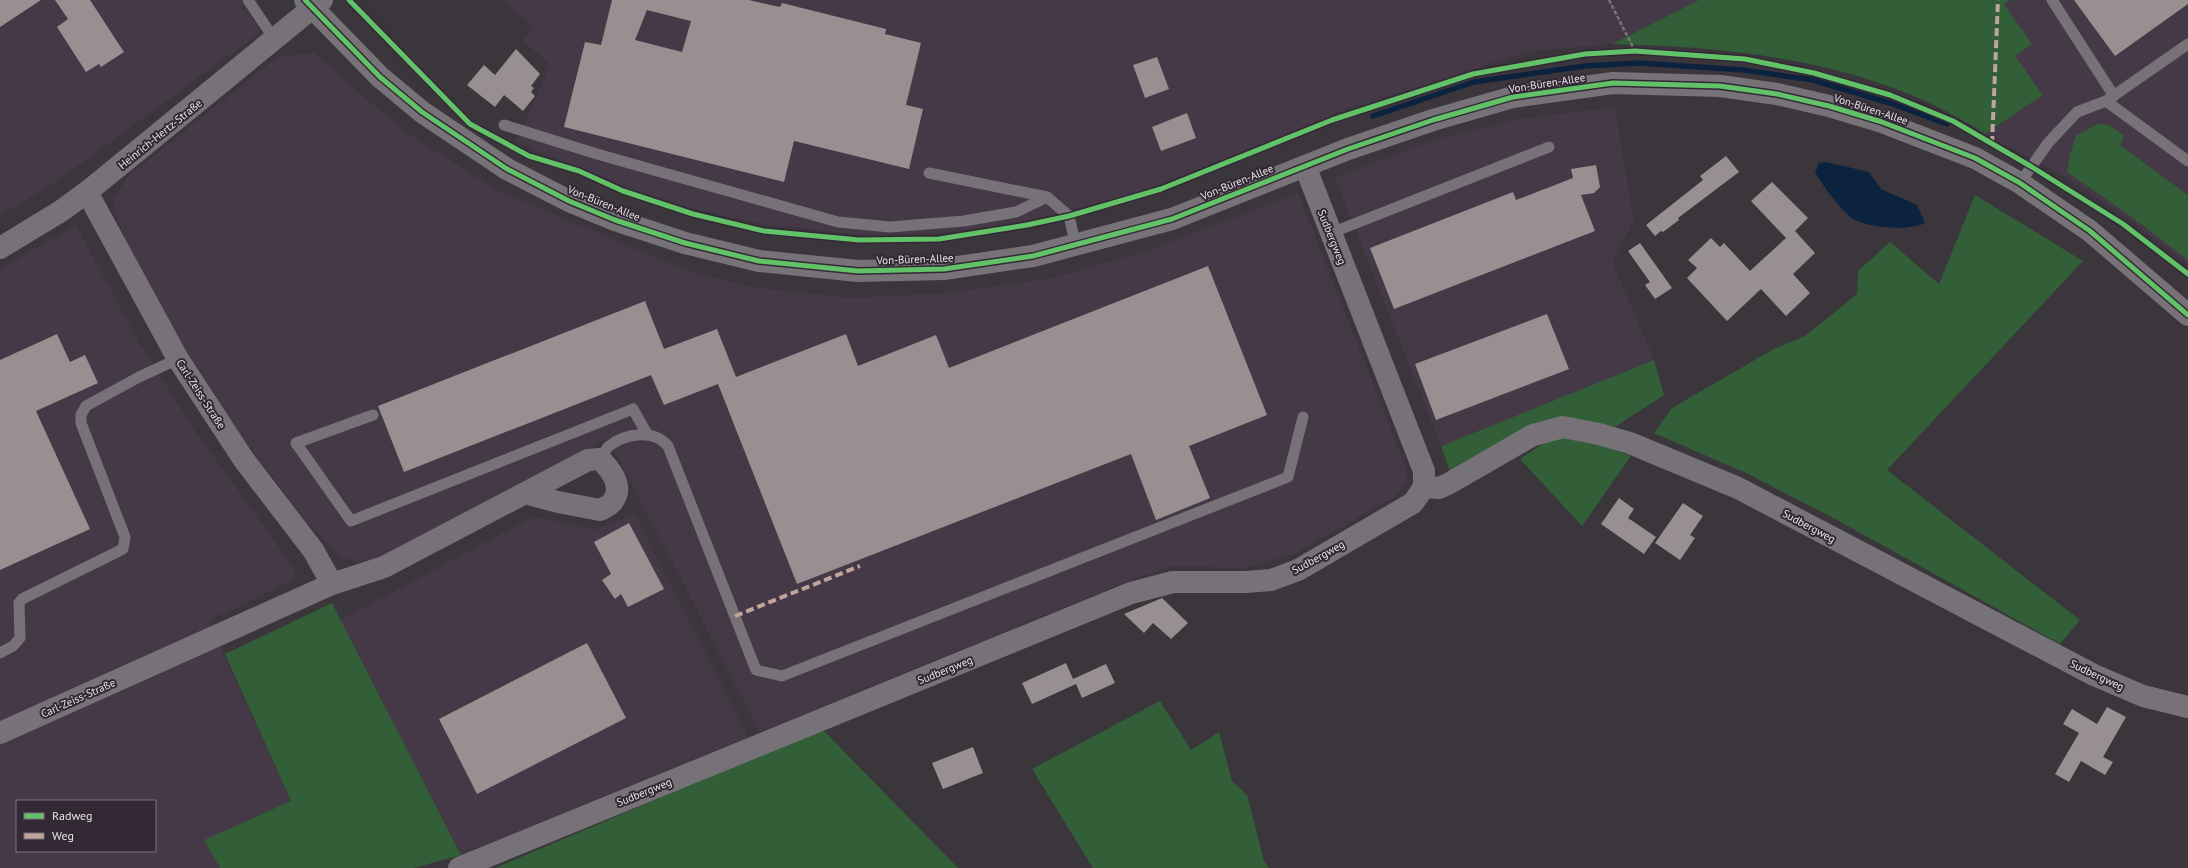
<svg xmlns="http://www.w3.org/2000/svg" width="2188" height="868" font-family="'PT Sans',sans-serif">
  <style>
    .built { fill: #453847; fill-rule: evenodd }
    .green { fill: #325e38 }
    .water { fill: #0b233e }
    .lines { fill: none; stroke-linecap: round; stroke-linejoin: round }
    .stream { stroke: #0b233e; stroke-width: 5.5 }
    .building { fill: #988f90; fill-rule: evenodd }
    .path { stroke: #787579; stroke-width: 2.5; stroke-dasharray: 4 2; stroke-linecap: butt }
    .service { stroke: #777278; stroke-width: 11 }
    .minor { stroke: #777278; stroke-width: 22 }
    .tertiary { stroke: #777278; stroke-width: 22 }
    .quiet { stroke: #c0a59a; stroke-width: 4; stroke-dasharray: 8 4; stroke-linecap: butt }
    .cycleway-casing { stroke: #332935; stroke-width: 8 }
    .cycleway { stroke: #61c268; stroke-width: 5 }
    .labels { text-anchor: middle; stroke-width: 4; stroke-linejoin: round; paint-order: stroke }
    .street-label { font-size: 11px; fill: #eae3eb; stroke: #332935 }
  </style>
  <rect width="100%" height="100%" fill="#3b363c"/>
  <g class="built">
    <path d="M0,0H240L261,32L50,186L0,215Z"/>
    <path d="M502,0H923L928,2L933,0H1699L1612,44L1531,51L1347,109L1146,190L1024,222L941,233L862,235L768,225L695,209L624,186L516,142L550,65L523,40L534,27Z"/>
    <path d="M2010,0H2188V265L2127,218L2069,179L1985,134L2043,95L2015,56L2031,44L2004,4Z"/>
    <path d="M315,53L365,98L410,135L499,191L696,274L754,287L851,298L949,293L1053,278L1146,251L1298,193L1407,470L1406,484L1394,497L1295,554L1244,568L1172,566L1126,582L760,732L608,438L374,560L357,562L339,556L307,523L252,450L225,412L177,334L126,241L117,219L114,201L127,177L277,57Z"/>
    <path d="M1615,107L1634,220L1612,262L1654,360L1441,446L1335,178L1436,139L1517,119Z"/>
    <path d="M76,225L140,344L194,429L296,571L292,581L208,621L291,801L205,840L220,868H0V269ZM17,801H155V851H17Z"/>
    <path d="M635,514L748,737L461,855L341,620L534,516L594,530Z"/>
  </g>
  <g class="green">
    <path d="M1699,0H2010L2004,4L2032,44L2015,56L2043,95L1985,134C1876,62 1740,47 1612,44Z"/>
    <path d="M2097,124L2109,125L2124,136L2120,145L2188,195V260L2129,215L2067,172L2070,154L2076,136Z"/>
    <path d="M1975,195L2083,261L1887,470L2080,620L2060,644L1839,521L1746,473L1654,433L1672,408L1772,350L1805,336L1857,294L1858,271L1890,242L1939,284Z"/>
    <path d="M1654,360L1664,395L1615,427L1562,417L1450,471L1441,446Z"/>
    <path d="M1565,437L1596,443L1631,456L1582,526L1520,459L1550,439Z"/>
    <path d="M332,603L461,855L414,868H220L204,840L291,801L225,654Z"/>
    <path d="M1160,701L1191,750L1219,732L1232,781L1247,795L1264,861L1269,868H1093L1032,769Z"/>
    <path d="M822,729L958,868H495Z"/>
  </g>
  <path class="water" d="M1826,162L1869,172L1881,189L1917,205L1925,223C1909,231 1871,228 1855,220C1844,215 1822,184 1815,173L1819,163Z"/>
  <g class="lines">
    <path class="stream" d="M1373,116L1474,82L1585,66L1639,63L1744,70L1813,80L1890,103L1947,124"/>
  </g>
  <g class="building">
    <path d="M0,0H41L0,27Z"/>
    <path d="M55,0H90L124,52L101,67L99,64L86,72L57,27L68,19Z"/>
    <path d="M612,0H749L780,7L782,3L886,29L885,34L921,43L906,105L923,109L909,169L794,141L784,182L564,127L585,42L601,45ZM647,10L691,21L682,52L635,40Z"/>
    <path d="M2074,0H2188V4L2115,56Z"/>
    <path d="M516,49L540,74L531,86L534,88L531,92L535,96L523,111L504,95L495,107L467,85L484,65L495,75Z"/>
    <path d="M1157,57L1169,89L1145,98L1133,65Z"/>
    <path d="M1187,113L1196,138L1161,151L1152,127Z"/>
    <path d="M1726,156L1739,172L1678,218L1679,220L1663,232L1661,231L1655,236L1646,225L1703,180L1700,176Z"/>
    <path d="M1596,165L1600,187L1594,193L1581,195L1595,231L1394,309L1370,248L1513,192L1516,200L1573,178L1571,169Z"/>
    <path d="M1772,182L1808,218L1795,231L1815,253L1793,274L1810,293L1786,316L1761,289L1727,321L1687,278L1697,268L1688,260L1711,238L1720,247L1724,243L1750,271L1786,238L1751,201Z"/>
    <path d="M1640,243L1672,288L1655,299L1645,285L1650,282L1628,251Z"/>
    <path d="M1208,266L1267,415L1189,446L1210,498L1156,520L1131,454L797,584L718,384L664,405L651,375L404,472L378,406L645,301L664,349L717,329L736,377L846,334L858,366L936,335L949,368Z"/>
    <path d="M1547,314L1569,369L1436,420L1415,364Z"/>
    <path d="M57,334L70,362L85,355L98,383L36,411L90,529L0,570V360Z"/>
    <path d="M1619,498L1634,509L1628,518L1656,537L1644,554L1601,524Z"/>
    <path d="M1683,503L1703,516L1690,535L1695,538L1680,560L1655,543Z"/>
    <path d="M629,523L664,589L628,607L621,594L615,599L602,580L611,574L594,542Z"/>
    <path d="M1162,598L1188,623L1171,639L1153,623L1144,633L1124,614Z"/>
    <path d="M587,643L626,718L477,794L439,719Z"/>
    <path d="M1066,663L1073,679L1106,664L1115,683L1082,698L1076,684L1032,704L1022,683Z"/>
    <path d="M2107,707L2126,717L2103,757L2113,762L2105,775L2081,761L2069,782L2055,774L2079,733L2063,724L2072,709L2097,724Z"/>
    <path d="M973,747L983,773L943,789L932,763Z"/>
  </g>
  <g class="lines">
    <path class="path" d="M1609,0L1635,51"/>
    <g class="service">
      <path d="M248,0L275,40"/>
      <path d="M2052,0L2114,96"/>
      <path d="M2106,101L2188,161"/>
      <path d="M504,125L597,154L838,222L890,227L964,221L1016,212L1047,197"/>
      <path d="M929,173L1047,197L1069,216L1076,246"/>
      <path d="M2020,183L2048,143L2077,112L2106,101L2188,44"/>
      <path d="M1331,233L1549,147"/>
      <path d="M373,415L296,443L351,521L633,409L647,434"/>
      <path d="M600,459C603,455 606,449 609,446C626,433 654,429 668,446L756,670L782,676L1288,477L1303,417"/>
      <path d="M0,653L13,646L20,638L19,603L22,599L123,549L125,537L81,423V415L86,406L139,377L178,359"/>
    </g>
    <g class="minor">
      <path d="M87,192L178,359L244,460L313,550L332,584"/>
      <path d="M0,248L61,211L87,192L322,0"/>
      <path d="M1424,487L1439,488L1448,484L1533,435L1563,427L1599,434L1630,443L1738,488L2094,675L2143,696L2188,707"/>
      <path d="M0,733L332,584L384,567L588,460L600,459C610,469 624,486 613,501C611,505 604,508 600,510L558,502L525,493"/>
      <path d="M459,868L1131,593L1173,582H1246L1271,580L1298,570L1413,503L1424,487V471L1305,166"/>
    </g>
    <path class="tertiary" d="M305,0L380,77L422,112L507,169L569,201L615,220L685,243L759,261L858,271L944,269L1033,256L1172,219L1348,149L1433,120L1513,97L1613,83L1720,86L1777,94L1829,106L1882,122L1975,158L2020,183L2090,231L2188,315"/>
    <g class="quiet">
      <path d="M1992,144L1998,0"/>
      <path d="M735,616L860,566"/>
    </g>
    <defs>
      <g id="cycleway">
        <path d="M305,0L380,77L422,112L507,169L569,201L615,220L685,243L759,261L858,271L944,269L1033,256L1172,219L1348,149L1433,120L1513,97L1613,83L1720,86L1777,94L1829,106L1882,122L1975,158L2020,183L2090,231L2188,315"/>
        <path d="M349,0L470,124L529,156L579,171L623,191L693,214L764,231L859,240L939,239L1027,225L1069,216L1161,189L1332,120L1473,74L1585,54L1635,51L1745,59L1814,73L1890,95L1953,121L2032,167L2123,224L2188,274"/>
      </g>
    </defs>
    <use href="#cycleway" class="cycleway-casing"/>
    <use href="#cycleway" class="cycleway"/>
  </g>
  <g class="labels">
    <g class="street-label">
      <text transform="translate(1547 83) rotate(-9)" y="4">Von-Büren-Allee</text>
      <text transform="translate(1871 109) rotate(18)" y="4">Von-Büren-Allee</text>
      <text transform="translate(160 134) rotate(-39)" y="4">Heinrich-Hertz-Straße</text>
      <text transform="translate(1237 182) rotate(-22)" y="4">Von-Büren-Allee</text>
      <text transform="translate(604 203) rotate(22)" y="4">Von-Büren-Allee</text>
      <text transform="translate(1332 237) rotate(68)" y="4">Sudbergweg</text>
      <text transform="translate(915 259) rotate(-2)" y="4">Von-Büren-Allee</text>
      <text transform="translate(201 394) rotate(57)" y="4">Carl-Zeiss-Straße</text>
      <text transform="translate(1809 526) rotate(28)" y="4">Sudbergweg</text>
      <text transform="translate(1318 557) rotate(-29)" y="4">Sudbergweg</text>
      <text transform="translate(945 670) rotate(-22)" y="4">Sudbergweg</text>
      <text transform="translate(2097 675) rotate(25)" y="4">Sudbergweg</text>
      <text transform="translate(78 698) rotate(-24)" y="4">Carl-Zeiss-Straße</text>
      <text transform="translate(644 792) rotate(-22)" y="4">Sudbergweg</text>
    </g>
  </g>
  <rect x="16" y="800" width="140" height="52" fill="#332935" stroke="#7c737e"/>
  <rect x="24" y="813" width="20" height="6" fill="#61c268" stroke="#7c737e"/>
  <text x="52" y="820" font-size="12" fill="#eae3eb">Radweg</text>
  <rect x="24" y="833" width="20" height="6" fill="#c0a59a" stroke="#7c737e"/>
  <text x="52" y="840" font-size="12" fill="#eae3eb">Weg</text>
</svg>
